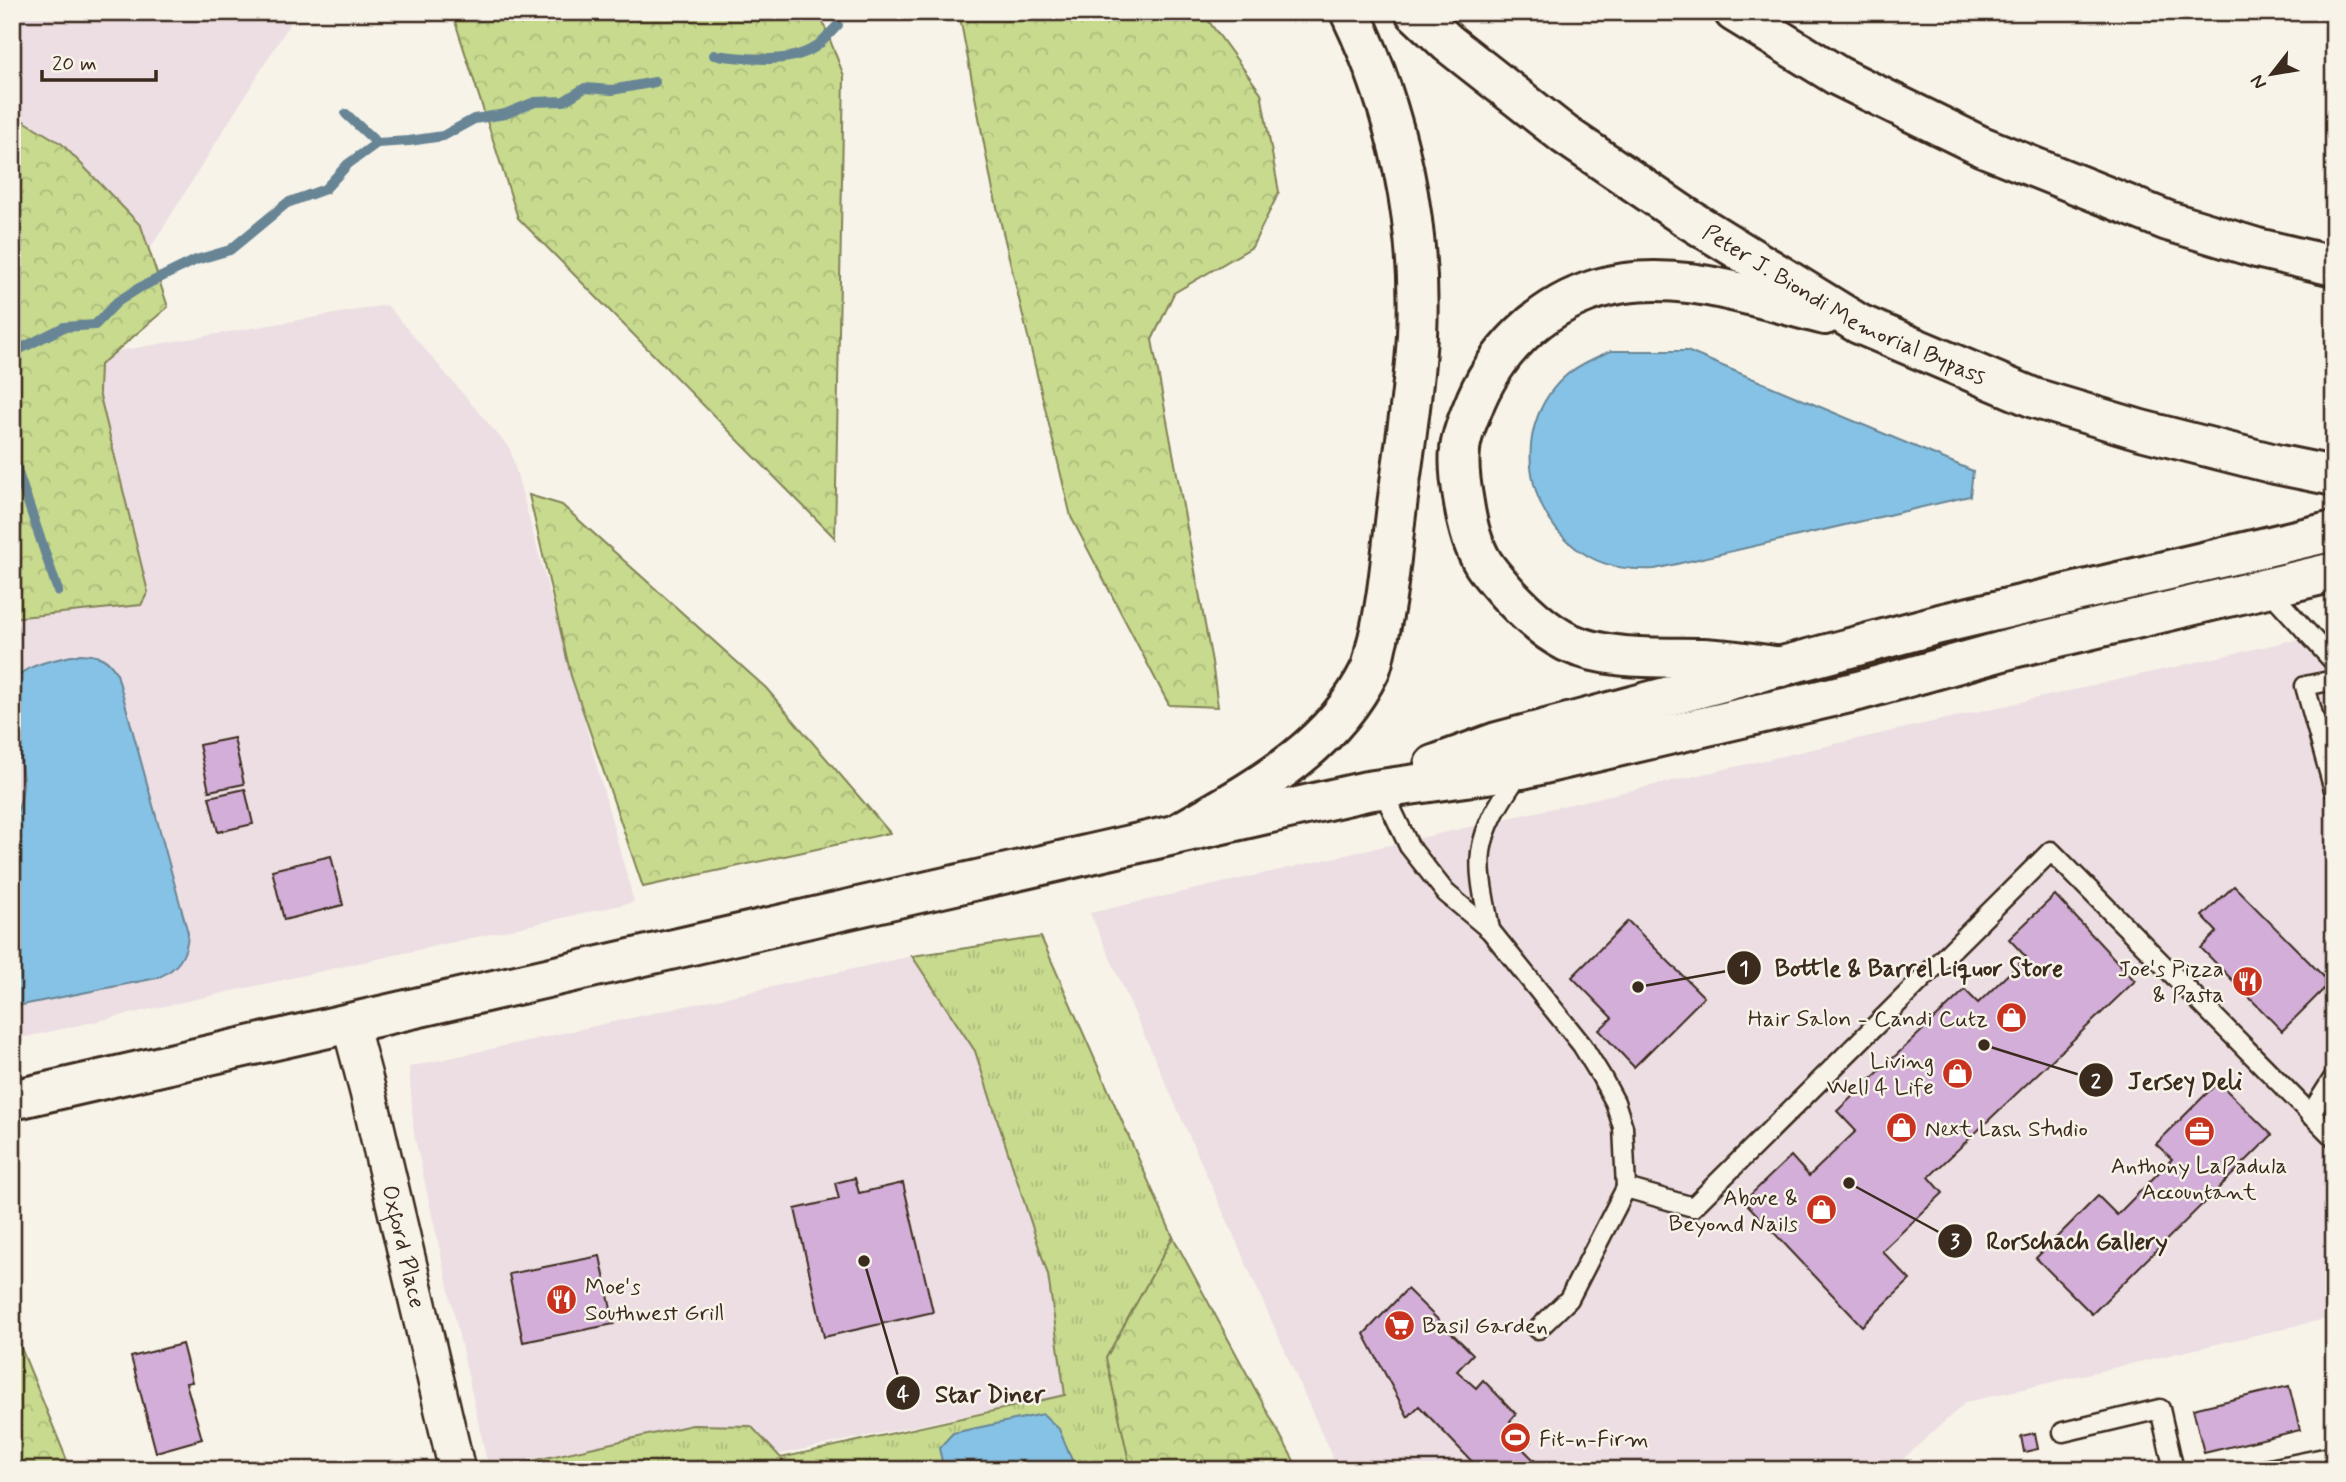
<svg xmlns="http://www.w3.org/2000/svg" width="2346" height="1482" font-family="Mynerve,sans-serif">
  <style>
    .built { fill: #ecdee3 }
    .grass { fill: url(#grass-tufts); stroke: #818256; stroke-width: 2 }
    .forest { fill: url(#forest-crowns); stroke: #818256; stroke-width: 2 }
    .water { fill: #86c2e5; stroke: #688595; stroke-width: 2 }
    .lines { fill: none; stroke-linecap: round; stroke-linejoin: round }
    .stream { stroke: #688595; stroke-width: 10 }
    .building { fill: #d2aed8; stroke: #3b2a1e; stroke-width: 2 }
    .lane-casing { stroke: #3b2a1e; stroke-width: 23 }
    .street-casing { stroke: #3b2a1e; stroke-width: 40 }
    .primary-casing { stroke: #3b2a1e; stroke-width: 44 }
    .highway-casing { stroke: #3b2a1e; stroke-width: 44 }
    .lane { stroke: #f7f3e8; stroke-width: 18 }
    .street { stroke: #f7f3e8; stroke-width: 35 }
    .primary { stroke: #f7f3e8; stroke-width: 38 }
    .highway { stroke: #f7f3e8; stroke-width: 38 }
    .labels { text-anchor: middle; stroke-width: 5; stroke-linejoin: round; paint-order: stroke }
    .street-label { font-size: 23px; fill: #3b2a1e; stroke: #f7f3e8 }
    .poi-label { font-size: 23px; fill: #3b2a1e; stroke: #f7f3e8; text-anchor: end }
    .leader { fill: none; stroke: #3b2a1e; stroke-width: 2.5 }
    .callout-dot { fill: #3b2a1e; stroke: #f7f3e8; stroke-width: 2.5 }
    .mark-label { font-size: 21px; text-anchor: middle; font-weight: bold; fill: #fff }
    .callout-label { font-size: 24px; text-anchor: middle; font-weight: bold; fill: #3b2a1e; stroke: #f7f3e8; stroke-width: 5; stroke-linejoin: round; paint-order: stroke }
  </style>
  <defs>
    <pattern id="grass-tufts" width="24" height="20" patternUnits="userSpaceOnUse" patternTransform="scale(1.75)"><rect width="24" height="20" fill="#c7da8e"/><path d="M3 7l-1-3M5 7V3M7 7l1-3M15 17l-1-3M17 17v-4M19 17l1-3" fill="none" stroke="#acbb7a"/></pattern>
    <pattern id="forest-crowns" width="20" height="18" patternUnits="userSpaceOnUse" patternTransform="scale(1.75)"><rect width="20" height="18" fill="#c7da8e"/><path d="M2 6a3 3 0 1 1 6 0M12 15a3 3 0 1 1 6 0" fill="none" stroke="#acbb7a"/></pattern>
  </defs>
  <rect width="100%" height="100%" fill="#f7f3e8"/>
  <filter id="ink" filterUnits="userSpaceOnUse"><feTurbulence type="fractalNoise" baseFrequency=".0143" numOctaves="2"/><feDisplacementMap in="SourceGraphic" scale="14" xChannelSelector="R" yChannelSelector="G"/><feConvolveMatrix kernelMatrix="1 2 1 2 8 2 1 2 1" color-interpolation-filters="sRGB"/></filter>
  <g filter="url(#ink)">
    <g class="built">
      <path d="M12,12H297L83,357L387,305L510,449L634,902L12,1040Z"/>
      <path d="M2334,631V1317L1966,1402L1891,1470H1338L1090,913Z"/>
      <path d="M912,956L975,1051L1048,1275L1065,1395L703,1470H489L414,1134L409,1067Z"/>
    </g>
    <path class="grass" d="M1041,937L1173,1237L1107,1358L1131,1470H492L692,1425L751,1426L781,1458L1065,1395L1048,1275L975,1051L912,956Z"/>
    <g class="forest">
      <path d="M452,12H819L844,76L835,538L518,218Z"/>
      <path d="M959,12H1202L1261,93L1279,192L1252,247L1174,293L1152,340L1212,662L1218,707L1169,705L1071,517L992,186Z"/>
      <path d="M12,114L62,144L141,226L168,307L100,365L99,392L148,592L141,605L12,618Z"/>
      <path d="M529,495L562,505L766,688L890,833L643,887L571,676Z"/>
      <path d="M1173,1237L1299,1470H1131L1106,1358Z"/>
      <path d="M12,1326L71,1470H12Z"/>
    </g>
    <g class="water">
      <path d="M1611,351H1687L1973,471L1970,496L1655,569C1631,570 1609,568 1588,556C1522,519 1509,422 1569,373C1582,363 1596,357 1611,351Z"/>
      <path d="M80,654C99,655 107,657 117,674L188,933C187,956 178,969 157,978L12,1007V822C18,812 22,797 23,786C24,761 0,693 19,675C34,662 61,659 80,654Z"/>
      <path d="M1043,1414L1059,1429L1076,1470H944L939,1448L953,1433Z"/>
    </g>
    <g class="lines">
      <g class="stream">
        <path d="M714,55C746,58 791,66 818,45C825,39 832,31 838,25"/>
        <path d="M346,114L377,143"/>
        <path d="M12,353L64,327L95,325L117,302L139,288L196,260L230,250L287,203L325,189L348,164L377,143L409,141L443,136L474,119L505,114L535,102L564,101L585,88L612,90L655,82"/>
        <path d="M12,455L58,591"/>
      </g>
    </g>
    <g class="building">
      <path d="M234,738L244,784L209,791L199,745Z"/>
      <path d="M245,789L253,824L218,832L209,797Z"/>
      <path d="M331,856L343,905L284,920L272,870Z"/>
      <path d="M2234,886L2330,983L2282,1031L2201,948L2217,932L2202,916Z"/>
      <path d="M2055,895L2135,981L1929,1177L1943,1193L1882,1251L1910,1280L1862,1326L1744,1201L1791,1156L1809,1176L1856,1131L1837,1111L1965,990L1978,1003L2026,957L2009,939Z"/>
      <path d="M1628,921L1704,997L1634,1067L1599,1030L1612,1018L1572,977Z"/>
      <path d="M2218,1082L2272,1135L2092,1314L2036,1258L2098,1196L2117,1215L2172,1159L2156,1144Z"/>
      <path d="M855,1178L859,1193L903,1183L933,1312L824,1337L795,1209L839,1199L835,1183Z"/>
      <path d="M600,1256L614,1324L523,1342L509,1274Z"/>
      <path d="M1407,1289L1473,1354L1457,1371L1476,1388L1483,1380L1516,1414L1510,1421L1531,1442L1523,1449L1544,1470H1480L1419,1406L1408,1417L1364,1334Z"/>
      <path d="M182,1344L192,1382L186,1383L202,1439L156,1452L131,1357Z"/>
      <path d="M2289,1386L2300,1430L2204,1453L2193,1409Z"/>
      <path d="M2035,1433L2038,1449L2024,1452L2021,1436Z"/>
    </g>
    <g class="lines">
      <defs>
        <g id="lane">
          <path d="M2267,588L2334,662"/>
          <path d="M2334,680L2305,686L2334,790"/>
          <path d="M1382,789L1409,846L1446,893L1490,930L1582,1045L1601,1076L1615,1102L1623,1127L1626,1188L1693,1207L2051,851L2334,1138"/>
          <path d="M1490,930C1486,905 1478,877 1481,852C1485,822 1504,796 1520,772"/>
          <path d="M2310,1115L2334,1077"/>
          <path d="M1538,1329L1569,1299L1626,1188"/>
          <path d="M2063,1432L2160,1409L2174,1470"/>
          <path d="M2265,1470L2334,1456"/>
        </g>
        <g id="street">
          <path id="s1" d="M350,1024L368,1092L457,1470"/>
        </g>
        <g id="primary">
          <path d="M1434,765L1497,742L1940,624L2334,531"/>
          <path d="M12,1100L1367,791L1522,769L1858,691L2017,647L2334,572"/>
        </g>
        <g id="highway">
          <path id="s2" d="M1415,12L1448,43L1565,135L1687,218L1859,324L2034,398L2141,430L2275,464L2334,476"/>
          <path d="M1734,12L1838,76L1981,146L2168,221L2257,248L2334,266"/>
          <path d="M1782,667C1756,664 1729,659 1703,658C1659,657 1608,661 1567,642C1545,631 1526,613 1510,596C1501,586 1490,574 1483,563C1472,545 1467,523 1464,503C1461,486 1458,467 1460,450C1461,437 1467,422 1472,410C1493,354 1538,307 1597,289C1672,266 1752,297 1825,315"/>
          <path d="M1180,832C1253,790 1331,750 1370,670C1374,661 1375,649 1378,639C1388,598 1391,556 1396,514C1403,455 1414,394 1417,335C1422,224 1398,112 1350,12"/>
        </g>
      </defs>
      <use href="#lane" class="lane-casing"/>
      <use href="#street" class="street-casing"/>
      <use href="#primary" class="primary-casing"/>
      <use href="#highway" class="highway-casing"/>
      <use href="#lane" class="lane"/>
      <use href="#street" class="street"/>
      <use href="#primary" class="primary"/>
      <use href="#highway" class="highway"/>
    </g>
  </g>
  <defs>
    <symbol id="restaurant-disc" viewBox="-11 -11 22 22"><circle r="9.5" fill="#c8321e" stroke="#f7f3e8"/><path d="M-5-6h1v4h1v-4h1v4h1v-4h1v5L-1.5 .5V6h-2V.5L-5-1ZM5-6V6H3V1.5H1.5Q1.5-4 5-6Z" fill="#fff"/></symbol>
    <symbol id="shop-disc" viewBox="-11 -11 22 22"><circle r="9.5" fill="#c8321e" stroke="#f7f3e8"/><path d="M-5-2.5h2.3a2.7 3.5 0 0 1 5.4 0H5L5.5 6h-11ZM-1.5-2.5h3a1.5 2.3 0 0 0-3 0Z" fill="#fff"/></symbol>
    <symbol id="office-disc" viewBox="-11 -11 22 22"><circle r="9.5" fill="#c8321e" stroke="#f7f3e8"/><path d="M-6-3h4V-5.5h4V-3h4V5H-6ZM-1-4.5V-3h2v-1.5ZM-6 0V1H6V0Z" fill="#fff"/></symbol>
    <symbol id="supermarket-disc" viewBox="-11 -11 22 22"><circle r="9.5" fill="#c8321e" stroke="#f7f3e8"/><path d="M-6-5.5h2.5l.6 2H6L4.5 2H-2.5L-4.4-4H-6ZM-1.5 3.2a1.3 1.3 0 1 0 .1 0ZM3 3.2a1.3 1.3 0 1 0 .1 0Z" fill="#fff"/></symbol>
    <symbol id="stadium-disc" viewBox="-11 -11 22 22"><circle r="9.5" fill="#c8321e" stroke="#f7f3e8"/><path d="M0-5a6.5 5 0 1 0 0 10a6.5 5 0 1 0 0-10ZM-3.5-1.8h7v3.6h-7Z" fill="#fff"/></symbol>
  </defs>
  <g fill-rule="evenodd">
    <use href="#restaurant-disc" x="2230" y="964" width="35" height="35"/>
    <use href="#shop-disc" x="1994" y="1000" width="35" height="35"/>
    <use href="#shop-disc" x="1940" y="1056" width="35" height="35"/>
    <use href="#shop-disc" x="1884" y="1110" width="35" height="35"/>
    <use href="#office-disc" x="2182" y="1114" width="35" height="35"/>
    <use href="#shop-disc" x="1804" y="1192" width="35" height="35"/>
    <use href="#restaurant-disc" x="544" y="1282" width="35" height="35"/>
    <use href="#supermarket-disc" x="1382" y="1308" width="35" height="35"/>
    <use href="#stadium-disc" x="1498" y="1420" width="35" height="35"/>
  </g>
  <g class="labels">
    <g class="street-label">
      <text dy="8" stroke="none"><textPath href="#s2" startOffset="522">Peter J. Biondi Memorial Bypass</textPath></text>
      <text dy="8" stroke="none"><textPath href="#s1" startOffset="229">Oxford Place</textPath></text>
    </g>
    <g class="poi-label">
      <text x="2224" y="976">Joe's Pizza<tspan x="2224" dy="26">&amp; Pasta</tspan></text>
      <text x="1988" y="1026">Hair Salon - Candi Cutz</text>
      <text x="1934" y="1068">Living<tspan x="1934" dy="26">Well 4 Life</tspan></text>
      <text x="1925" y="1136" text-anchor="start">Next Lash Studio</text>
      <text x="2199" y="1173" text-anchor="middle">Anthony LaPadula<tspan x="2199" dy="26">Accountant</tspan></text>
      <text x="1798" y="1205">Above &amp;<tspan x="1798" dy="26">Beyond Nails</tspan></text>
      <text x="585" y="1294" text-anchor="start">Moe's<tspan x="585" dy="26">Southwest Grill</tspan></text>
      <text x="1422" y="1333" text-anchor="start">Basil Garden</text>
      <text x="1539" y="1446" text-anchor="start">Fit-n-Firm</text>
    </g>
  </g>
  <path class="leader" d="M1638 987L1744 968M1984 1045L2096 1080M1849 1183L1955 1241M864 1261L903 1393"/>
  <g class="callout-dot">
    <circle cx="1638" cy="987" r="7"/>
    <circle cx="1984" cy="1045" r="7"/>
    <circle cx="1849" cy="1183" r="7"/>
    <circle cx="864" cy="1261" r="7"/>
    <circle cx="1744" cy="968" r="18"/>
    <circle cx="2096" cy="1080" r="18"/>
    <circle cx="1955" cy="1241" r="18"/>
    <circle cx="903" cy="1393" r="18"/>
  </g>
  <g class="mark-label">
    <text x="1744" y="975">1</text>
    <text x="2096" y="1088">2</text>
    <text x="1955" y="1248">3</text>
    <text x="903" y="1401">4</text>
  </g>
  <g class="callout-label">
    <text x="1919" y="976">Bottle &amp; Barrel Liquor Store</text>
    <text x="2185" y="1089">Jersey Deli</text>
    <text x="2077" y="1249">Rorschach Gallery</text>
    <text x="990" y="1402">Star Diner</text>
  </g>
  <rect width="2346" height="1482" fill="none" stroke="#f7f3e8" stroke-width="42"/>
  <rect x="21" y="21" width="2304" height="1440" fill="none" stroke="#3b2a1e" stroke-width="2.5" filter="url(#ink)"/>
  <g transform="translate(2272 74) rotate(239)" stroke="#f7f3e8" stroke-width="5" paint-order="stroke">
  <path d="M0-5L12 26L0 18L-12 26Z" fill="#3b2a1e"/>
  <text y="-10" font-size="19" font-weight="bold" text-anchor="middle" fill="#3b2a1e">N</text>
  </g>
  <path d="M42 70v10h114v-10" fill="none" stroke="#3b2a1e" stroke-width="3.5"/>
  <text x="52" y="70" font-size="21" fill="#3b2a1e" stroke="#f7f3e8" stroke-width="5" paint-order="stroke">20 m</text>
</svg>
